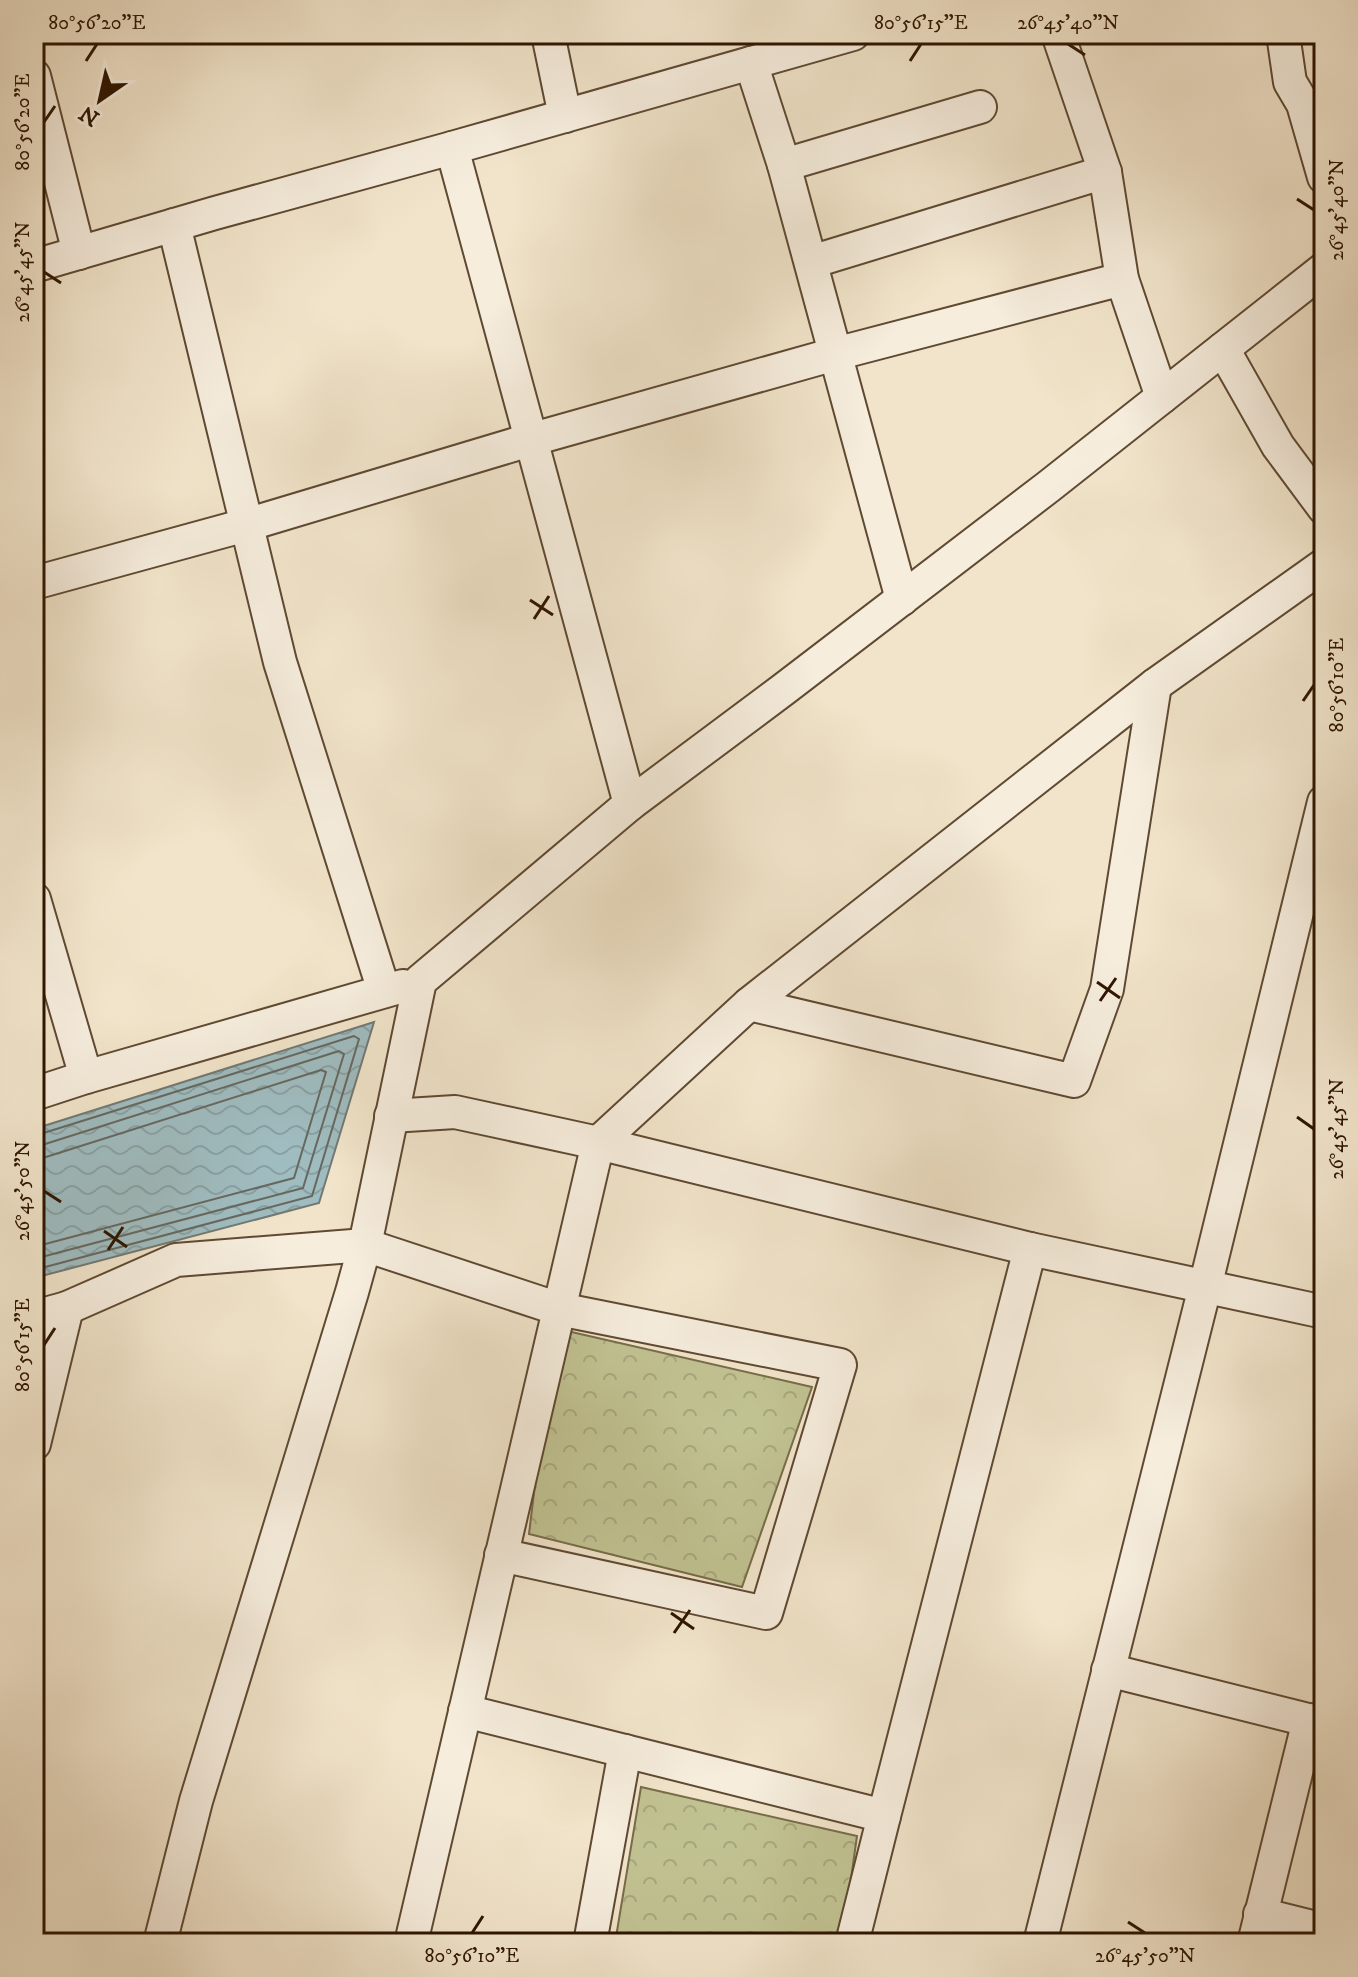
<svg xmlns="http://www.w3.org/2000/svg" width="1358" height="1977" font-family="'IM FELL DW Pica',serif">
  <style>
    .forest { fill: url(#forest-crowns); stroke: #786c49; stroke-width: 2 }
    .water { fill: url(#water-waves); stroke: #727973; stroke-width: 2 }
    .lines { fill: none; stroke-linecap: round; stroke-linejoin: round }
    .shore { stroke: #666860; stroke-width: 2 }
    .street-casing { stroke: #5f4932; stroke-width: 36 }
    .street { stroke: #f6eddd; stroke-width: 32 }
    .ticks { fill: none; stroke: #2e1500; stroke-width: 3 }
    .neatline { fill: none; stroke: #2e1500; stroke-width: 3 }
    .ticks-label { font-size: 20px; text-anchor: middle; fill: #2e1500 }
  </style>
  <defs>
    <pattern id="forest-crowns" width="20" height="18" patternUnits="userSpaceOnUse" patternTransform="scale(2)"><rect width="20" height="18" fill="#c1c292"/><path d="M2 6a3 3 0 1 1 6 0M12 15a3 3 0 1 1 6 0" fill="none" stroke="#a6a67c"/></pattern>
    <pattern id="water-waves" width="16" height="10" patternUnits="userSpaceOnUse" patternTransform="scale(2)"><rect width="16" height="10" fill="#9fbcc0"/><path d="M0 5q4-4 8 0t8 0" fill="none" stroke="#89a1a3"/></pattern>
  </defs>
  <rect width="100%" height="100%" fill="#f1e4ca"/>
  <filter id="stains"><feTurbulence type="fractalNoise" baseFrequency=".0025" numOctaves="4"/><feColorMatrix values="0 0 0 0 .2 0 0 0 0 .09 0 0 0 0 .02 0 0 0 .5 -.17"/></filter>
  <radialGradient id="worn" r=".72"><stop offset=".6" stop-color="#630" stop-opacity="0"/><stop offset="1" stop-color="#630" stop-opacity=".3"/></radialGradient>
  <g class="forest">
    <path d="M554,1328L812,1387L742,1587L529,1534Z"/>
    <path d="M641,1787L857,1836L842,1943H615Z"/>
  </g>
  <path class="water" d="M374,1022L319,1203L34,1278V1129Z"/>
  <g class="lines">
    <g class="shore">
      <path d="M34,1136L354,1036L359,1039L312,1196L34,1270"/>
      <path d="M34,1146L42,1145L339,1051L344,1054L303,1188L34,1259"/>
      <path d="M34,1158L46,1157L321,1070L326,1072L294,1178L34,1247"/>
    </g>
    <defs>
      <g id="street">
        <path d="M548,34L565,116"/>
        <path d="M1058,34L1105,172L1122,279L1162,397"/>
        <path d="M1283,34L1290,82L1303,104L1324,177"/>
        <path d="M751,63L784,165L902,599"/>
        <path d="M34,76L79,253"/>
        <path d="M452,148L853,34"/>
        <path d="M784,165L980,107"/>
        <path d="M174,225L280,662L384,991"/>
        <path d="M811,262L1105,172"/>
        <path d="M34,266L215,213L452,148L630,804"/>
        <path d="M1223,349L1278,446L1324,508"/>
        <path d="M34,583L246,525L533,439L835,354L1122,279"/>
        <path d="M34,899L86,1077"/>
        <path d="M749,1004L1074,1081L1107,989L1155,685"/>
        <path d="M34,1094L86,1077L403,986"/>
        <path d="M391,1116L455,1112L598,1143L1030,1249L1324,1312"/>
        <path d="M67,1308L176,1260L365,1245L559,1309L840,1365L766,1613L501,1555"/>
        <path d="M34,1317L67,1308L34,1444"/>
        <path d="M1108,1670L1324,1724"/>
        <path d="M465,1711L884,1816L1030,1249"/>
        <path d="M1260,1914L1324,1930"/>
        <path d="M160,1943L196,1801L352,1292L365,1245L420,981L630,804L784,689L1048,487L1324,269"/>
        <path d="M411,1943L598,1143L749,1004L1155,685L1324,565"/>
        <path d="M590,1943L625,1751"/>
        <path d="M852,1943L884,1816"/>
        <path d="M1040,1943L1205,1287L1324,802"/>
        <path d="M1254,1943L1309,1720"/>
      </g>
    </defs>
    <use href="#street" class="street-casing"/>
    <use href="#street" class="street"/>
  </g>
  <path class="ticks" d="M1068,44L1085,55M86,61L97,44M910,61L921,44M44,122L55,106M1297,199L1314,210M44,272L61,283M530,600L553,615M534,619L549,596M1303,701L1314,685M1097,982L1120,998M1100,1001L1116,978M1297,1117L1314,1129M44,1191L61,1202M104,1231L127,1247M108,1250L123,1227M44,1345L55,1328M671,1613L694,1629M674,1633L690,1610M1128,1922L1145,1933M472,1933L483,1916"/>
  <rect width="1358" height="1977" fill="none" stroke="#f1e4ca" stroke-width="88"/>
  <g transform="translate(100 100) rotate(214)" stroke="#f6eddd" stroke-width="6" paint-order="stroke">
  <path d="M0-6L14 30L0 20L-14 30Z" fill="#2e1500"/>
  <text y="-12" font-size="22" font-weight="bold" text-anchor="middle" fill="#2e1500">N</text>
  </g>
  <rect x="44" y="44" width="1270" height="1889" class="neatline"/>
  <g class="ticks-label">
    <text x="97" y="29">80°56'20"E</text>
    <text x="921" y="29">80°56'15"E</text>
    <text x="1068" y="29">26°45'40"N</text>
    <text transform="translate(22 122) rotate(-90)" y="7">80°56'20"E</text>
    <text transform="translate(1336 210) rotate(-90)" y="7">26°45'40"N</text>
    <text transform="translate(22 272) rotate(-90)" y="7">26°45'45"N</text>
    <text transform="translate(1336 685) rotate(-90)" y="7">80°56'10"E</text>
    <text transform="translate(1336 1129) rotate(-90)" y="7">26°45'45"N</text>
    <text transform="translate(22 1191) rotate(-90)" y="7">26°45'50"N</text>
    <text transform="translate(22 1345) rotate(-90)" y="7">80°56'15"E</text>
    <text x="472" y="1962">80°56'10"E</text>
    <text x="1145" y="1962">26°45'50"N</text>
  </g>
  <rect width="100%" height="100%" filter="url(#stains)"/>
  <rect width="100%" height="100%" fill="url(#worn)"/>
</svg>
